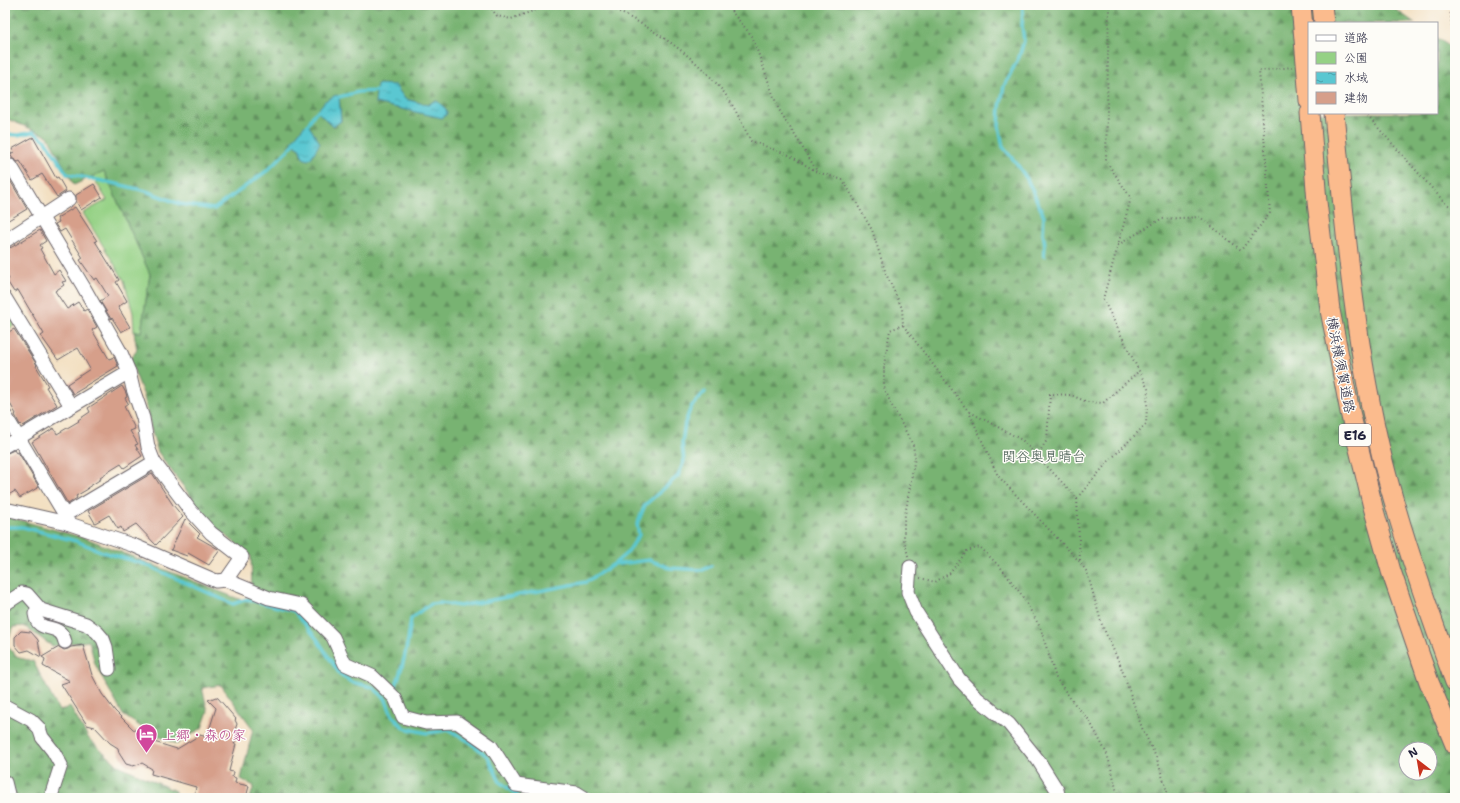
<svg xmlns="http://www.w3.org/2000/svg" width="1460" height="803" font-family="'Shantell Sans','Klee One',sans-serif">
  <style>
    .green { fill: #95d185; stroke: #5c7a60 }
    .forest { fill: url(#forest-firs); stroke: #4d6a56; fill-rule: evenodd }
    .water { fill: url(#water-ripples); stroke: #3e7486 }
    .lines { fill: none; stroke-linecap: round; stroke-linejoin: round }
    .stream { stroke: #5ac7d1; stroke-width: 3.5 }
    .building { fill: #d69f8a }
    .minor-casing { stroke: #6b646a; stroke-width: 15 }
    .highway-casing { stroke: #6b646a; stroke-width: 21 }
    .path { stroke: #6b646a; stroke-width: 2; stroke-dasharray: 1 3; stroke-linecap: butt }
    .minor { stroke: #fff; stroke-width: 13 }
    .highway { stroke: #fbbb8d; stroke-width: 19 }
    .highway-bridge-casing { stroke: #6b646a; stroke-width: 21; stroke-linecap: butt }
    .highway-bridge { stroke: #fbbb8d; stroke-width: 19 }
    .labels { text-anchor: middle; stroke-width: 3; stroke-linejoin: round; paint-order: stroke }
    .shield { fill: #fdfcf7; stroke: #646373; stroke-width: 1 }
    .shield-label { font-size: 13px; font-weight: bold; fill: #22223b }
    .street-label { font-size: 14px; fill: #22223b; stroke: #fdfcf7 }
    .park-label { font-size: 14px; fill: #4a5f55; stroke: #fdfcf7 }
    .hotel-label { font-size: 14px; fill: #b23c85; stroke: #fdfcf7; text-anchor: start }
  </style>
  <defs>
    <pattern id="forest-firs" width="22" height="20" patternUnits="userSpaceOnUse"><rect width="22" height="20" fill="#78b372"/><path d="M5 1l3.5 6h-7zM16 11l3.5 6h-7z" fill="#62915f"/></pattern>
    <pattern id="water-ripples" width="26" height="14" patternUnits="userSpaceOnUse"><rect width="26" height="14" fill="#5ac7d1"/><path d="M2 4q2-2 4 0t4 0M15 11q2-2 4 0t4 0" fill="none" stroke="#4aa1ab"/></pattern>
  </defs>
  <rect width="100%" height="100%" fill="#fdfcf7"/>
  <filter id="ink" filterUnits="userSpaceOnUse"><feTurbulence type="fractalNoise" baseFrequency=".025" numOctaves="2"/><feDisplacementMap in="SourceGraphic" scale="8" xChannelSelector="R" yChannelSelector="G"/><feConvolveMatrix kernelMatrix="1 2 1 2 8 2 1 2 1" color-interpolation-filters="sRGB"/></filter>
  <filter id="wash" filterUnits="userSpaceOnUse"><feTurbulence type="fractalNoise" baseFrequency=".012" numOctaves="4" result="noise"/><feDisplacementMap in="SourceGraphic" scale="16" xChannelSelector="R" yChannelSelector="G"/><feGaussianBlur stdDeviation="0.9" result="paint"/><feColorMatrix in="noise" values="0 0 0 0 0 0 0 0 0 0 0 0 0 0 0 0 0 1.4 0 .05"/><feComposite in="paint" operator="in"/></filter>
  <g filter="url(#wash)">
    <rect width="100%" height="100%" fill="#f3e0c2"/>
    <g class="green">
      <path d="M104,171L150,274L141,332H134L133,313L124,280L83,213L107,200L92,176Z"/>
      <path d="M6,310L15,325L5,331V311Z"/>
    </g>
    <path class="forest" d="M5,5H1389L1415,23H1309V113H1437V38L1455,50V798H250L254,786L241,779L253,729L221,685L202,688L208,711L202,728L177,744L149,732L123,715L95,664L89,641L52,646L24,626L13,627L6,645L19,658L33,661L59,711L70,707L89,739L118,765L175,791V798H11L5,783V516L88,539L246,602L252,592L251,556L212,524L176,477L158,452L151,429L144,396L130,360L137,350L134,332H141L150,274L104,171L74,185L48,136L5,118ZM339,96L341,121L334,126L330,125ZM402,96L405,99L428,105L434,101L442,117L376,103ZM320,143L302,156L299,148L296,146ZM1406,749H1430V773H1406Z"/>
    <g class="water">
      <path d="M377,84L395,85L405,99L428,105L434,101H437L446,109L447,113L446,115L442,118L375,103Z"/>
      <path d="M336,95L339,96L341,121L334,126L331,125L317,111L325,101Z"/>
      <path d="M304,126H309L320,143L311,158L308,160L303,158L299,148L293,144L292,141Z"/>
    </g>
    <g class="lines">
      <g class="stream">
        <path d="M1023,5L1022,26L1024,41L1019,57L1004,86L1000,107L999,126L1003,147L1017,164L1027,179L1044,216L1043,233L1045,245L1044,256"/>
        <path d="M339,97L358,92L379,91"/>
        <path d="M306,128L314,114L320,110"/>
        <path d="M5,134L18,135L33,132L45,140L67,174L117,184L146,191L180,204L214,209L268,170L294,144"/>
        <path d="M5,527H23L76,541L103,552L144,564L233,604L247,599L294,611L317,639L339,673L351,682L372,687L385,698L392,715L404,728L427,733L449,730L470,742L488,757L500,782L517,795L519,798"/>
        <path d="M616,563L619,564L649,560L670,568L703,570L711,566"/>
        <path d="M393,693C403,669 408,645 411,619L423,609L431,604L440,603L460,606L586,582L614,564L628,552L639,535L637,524L645,505L678,476L684,461L682,443L685,423L691,407L705,392"/>
      </g>
    </g>
    <g id="blocks">
      <g class="building">
        <path d="M33,137L56,178L58,177L66,191L57,197L42,174L32,180L20,161L18,162L13,159L10,154L14,152L12,149Z"/>
        <path d="M8,177L27,209L5,222V178Z"/>
        <path d="M94,184L102,197L81,210L76,201V195Z"/>
        <path d="M75,207L97,241H95L119,280L116,282L127,301L118,307L130,327L121,332L112,318L111,319L100,301L108,296L97,278L94,280L80,260L83,258L65,229L60,232L55,224L59,222L57,218Z"/>
        <path d="M40,230L46,241L40,245L42,248L40,249L54,274L59,270L66,281L62,282L64,285L55,291L67,309L78,302L84,311L87,309L97,327L92,330L109,359L114,357L118,366L85,386V387L73,394L67,384L90,369L78,348L58,360L41,336L44,334L18,290L14,292L7,281L9,279L5,272V249L12,247Z"/>
        <path d="M14,329L37,365L36,366L48,386L46,387L57,405L23,426L21,424L20,425L15,415L16,414L5,395V334Z"/>
        <path d="M122,386L126,393L127,397L125,398L128,403L124,406L135,429L130,431L138,444L135,445L142,456L124,468L121,464L100,477L101,479L87,488L88,489L76,496L77,498L68,504L32,442L54,428L57,434L79,421L78,420L90,412L88,408Z"/>
        <path d="M14,450L16,453L18,452L39,487L20,498L15,491L5,497V481L9,479L5,473V454Z"/>
        <path d="M152,473L173,505L183,517L156,545L136,524L123,532L121,527L118,529L109,515L95,523L88,511Z"/>
        <path d="M185,519L200,534L197,537L220,550L209,565L188,553L187,556L171,550Z"/>
        <path d="M21,631L31,632L38,640L41,657L29,650L21,652L15,645V637Z"/>
        <path d="M83,645L92,675L102,694L115,711L133,729L154,742L177,749L200,735L207,737L216,708L208,700L216,697L218,698L236,719L235,720L237,724L235,730L239,733L234,744H236L229,771L233,772L232,777L236,778L235,783L249,786L246,798H194L196,787L151,774L152,769L142,763L133,766L126,764L119,753L118,748L110,743L95,727L87,725L61,684L70,681L43,666L45,659L42,657L59,647L64,650L68,649L71,647Z"/>
      </g>
    </g>
  </g>
  <g filter="url(#ink)">
    <use href="#blocks" fill-opacity="0" stroke="#6b646a" stroke-width="1"/>
    <g class="lines">
      <defs>
        <g id="minor">
          <path d="M5,170L11,166L83,286L121,353L129,372L133,389L143,418L148,447L154,462L190,510L211,533L242,557L226,580L216,581L135,546L67,523L5,509"/>
          <path d="M5,241L69,199"/>
          <path d="M5,298L71,406"/>
          <path d="M5,415L65,515L67,523"/>
          <path d="M5,446L129,372"/>
          <path d="M65,515L154,462"/>
          <path d="M910,567L908,592L916,612L959,679L977,698L1009,724L1038,760L1057,790L1059,798"/>
          <path d="M226,580L269,598L301,605L333,637L345,664L372,676L395,698L403,717L426,723L457,722L491,746L516,785L577,793L585,798"/>
          <path d="M5,604L22,593L27,594L41,610L86,624L97,632L103,639L106,647L109,669"/>
          <path d="M41,610L35,614C38,636 60,620 65,642"/>
          <path d="M5,706L31,720L39,728L42,737L53,751L61,765L52,793V798"/>
          <path d="M5,782L9,798"/>
        </g>
        <g id="highway">
          <path d="M1322,5L1324,23"/>
          <path d="M1307,74L1309,101"/>
          <path d="M1310,113L1317,202L1330,310L1350,412L1373,507L1391,571L1429,682L1455,745"/>
          <path d="M1334,113C1345,229 1355,347 1383,461C1402,536 1428,610 1455,682"/>
        </g>
      </defs>
      <use href="#minor" class="minor-casing"/>
      <use href="#highway" class="highway-casing"/>
      <g class="path">
        <path d="M491,5V8L497,16L511,19L549,5"/>
        <path d="M605,5C648,25 692,53 722,90C734,105 742,124 751,141L789,155L817,172L843,180L872,230L886,274L902,308L903,325L969,412L998,476L1080,562L1087,572L1102,625L1120,664L1142,728L1157,759L1169,798"/>
        <path d="M726,5L752,36L778,108L817,171"/>
        <path d="M1450,5L1454,54L1455,130"/>
        <path d="M1365,113L1446,204L1455,208"/>
        <path d="M1118,245L1161,219L1200,217L1241,250L1270,213L1259,71L1292,67"/>
        <path d="M903,325L890,330L884,365V387L891,404L913,445L915,457L904,521V539L908,556"/>
        <path d="M970,412L1022,440L1077,498L1080,561"/>
        <path d="M1037,456L1047,440L1050,394L1071,395L1087,402L1103,403L1139,371"/>
        <path d="M1077,498L1108,462L1146,424L1148,389L1103,299L1131,198L1106,161L1109,5"/>
        <path d="M920,578L935,582L950,573L967,551L980,547L1002,569L1021,594L1040,627L1056,678L1073,702L1089,720L1107,754L1113,775L1118,798"/>
      </g>
      <use href="#minor" class="minor"/>
      <use href="#highway" class="highway"/>
      <defs>
        <path id="highway-bridge" d="M1301,5L1307,74"/>
      </defs>
      <use href="#highway-bridge" class="highway-bridge-casing"/>
      <use href="#highway-bridge" class="highway-bridge"/>
    </g>
  </g>
  <defs>
    <symbol id="hotel-pin" viewBox="-11 -11 22 30"><path d="M0 17L-7.5 6A9.5 9.5 0 1 1 7.5 6Z" fill="#d1479c" stroke="#fdfcf7"/><path d="M-6-4.5h1.5V1H6V5H4.5V3h-9V5H-6ZM-4 0a1.8 1.8 0 1 1 3.6 0ZM.5 0V-2.5h3Q6-2.5 6 0Z" fill="#fff"/></symbol>
  </defs>
  <g fill-rule="evenodd">
    <use href="#hotel-pin" x="134" y="722" width="25" height="34"/>
  </g>
  <g class="labels">
    <rect class="shield" x="1339" y="424" width="32" height="22" rx="3"/>
    <g class="shield-label">
      <text x="1355" y="440">E16</text>
    </g>
    <g class="street-label">
      <text transform="translate(1341 365) rotate(79)" y="5">横浜横須賀道路</text>
    </g>
    <g class="park-label">
      <text x="1044" y="461">関谷奥見晴台</text>
    </g>
    <g class="hotel-label">
      <text x="162" y="740">上郷・森の家</text>
    </g>
  </g>
  <rect width="1460" height="803" fill="none" stroke="#fdfcf7" stroke-width="20"/>
  <rect x="1308" y="22" width="130" height="92" fill="#fdfcf7" stroke="#a5a5ac"/>
  <rect x="1316" y="35" width="20" height="6" fill="#ffffff" stroke="#a5a5ac"/>
  <text x="1344" y="42" font-size="12" fill="#22223b">道路</text>
  <rect x="1316" y="52" width="20" height="12" fill="#95d185" stroke="#a5a5ac"/>
  <text x="1344" y="62" font-size="12" fill="#22223b">公園</text>
  <rect x="1316" y="72" width="20" height="12" fill="url(#water-ripples)" stroke="#a5a5ac"/>
  <text x="1344" y="82" font-size="12" fill="#22223b">水域</text>
  <rect x="1316" y="92" width="20" height="12" fill="#d69f8a" stroke="#a5a5ac"/>
  <text x="1344" y="102" font-size="12" fill="#22223b">建物</text>
  <g transform="translate(1418 761) rotate(329)"><circle r="19" fill="#fdfcf7" stroke="#a5a5ac"/>
  <path d="M0-3L7 15L0 10L-7 15Z" fill="#c8321e"/>
  <text y="-6" font-size="11" font-weight="bold" text-anchor="middle" fill="#22223b">N</text>
  </g>
</svg>
